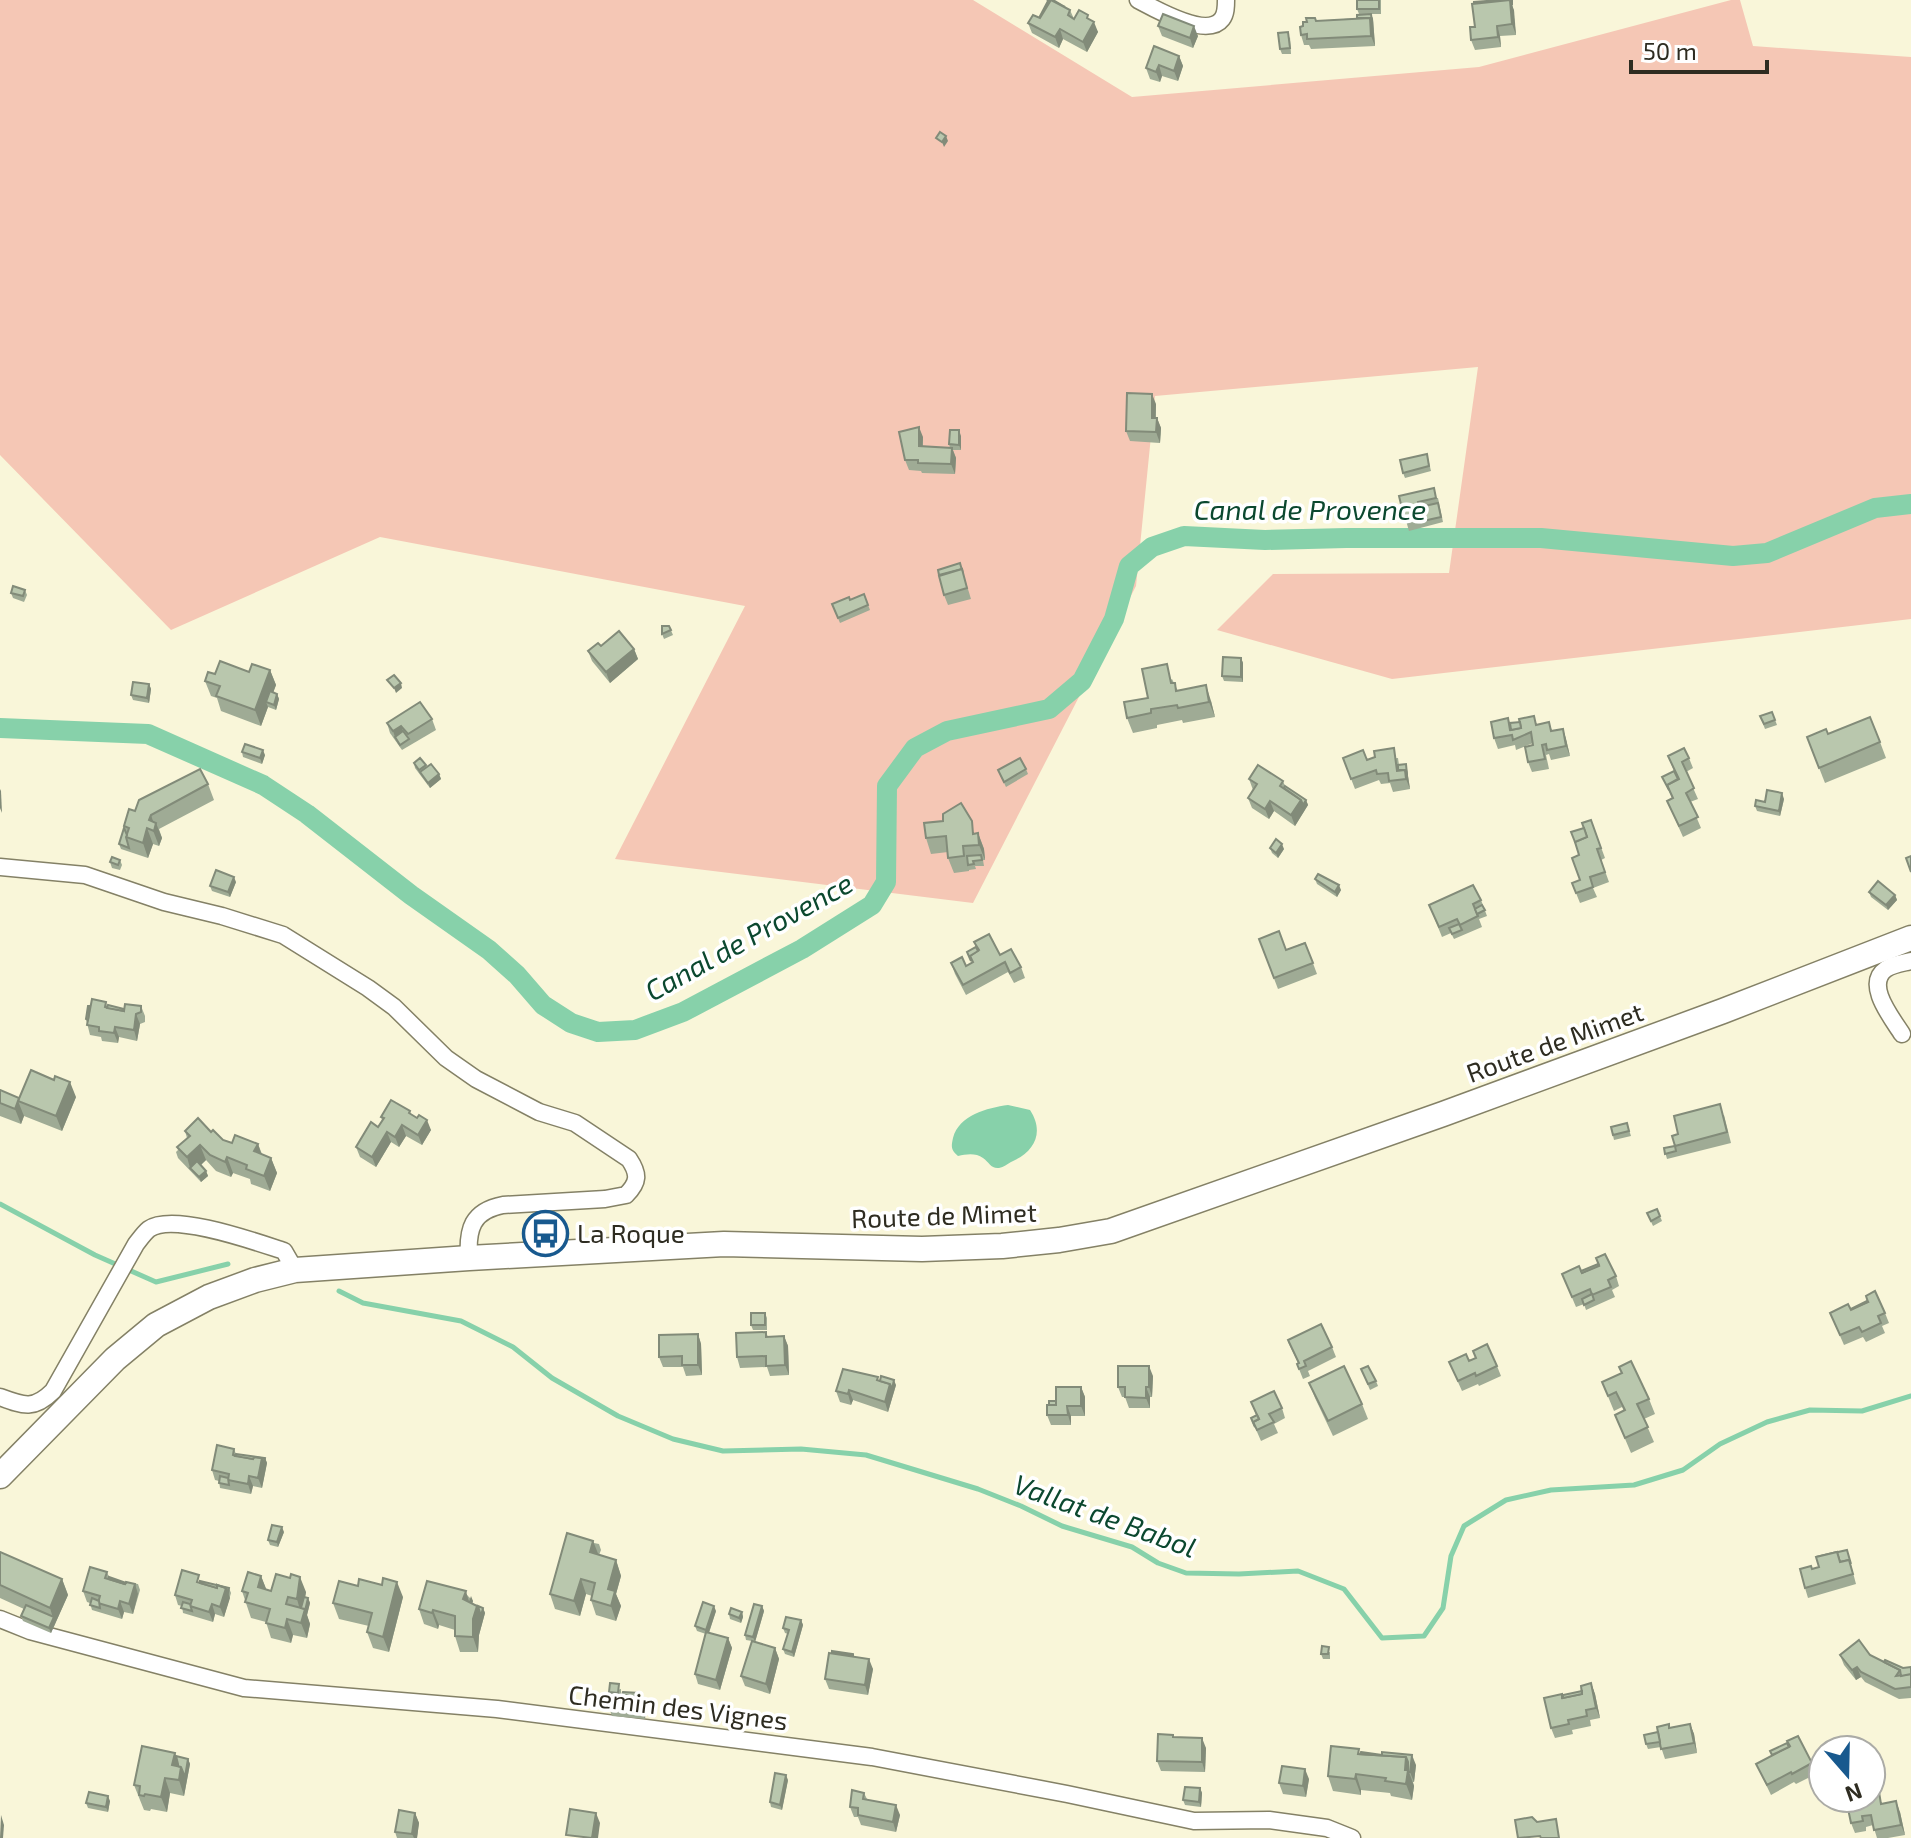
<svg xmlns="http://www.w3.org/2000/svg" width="1911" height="1838" font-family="'Exo 2',sans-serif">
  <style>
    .green { fill: #f5c7b5 }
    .water { fill: #87d1aa }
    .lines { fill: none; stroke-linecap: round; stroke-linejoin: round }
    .stream { stroke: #87d1aa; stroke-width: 5 }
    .canal { stroke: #87d1aa; stroke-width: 20 }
    .street-casing { stroke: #848166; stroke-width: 19 }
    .secondary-casing { stroke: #848166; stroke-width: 27 }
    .street { stroke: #fff; stroke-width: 16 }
    .secondary { stroke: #fff; stroke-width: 24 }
    .wall { fill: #9fab95 }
    .shaded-wall { fill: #828b79 }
    .building { fill: #b9c7ad; stroke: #828b79; stroke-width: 2 }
    .labels { text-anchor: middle; stroke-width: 7; stroke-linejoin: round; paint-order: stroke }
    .street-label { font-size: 26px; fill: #2e2c21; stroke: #fff }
    .poi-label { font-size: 26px; fill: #2e2c21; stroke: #fff; text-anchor: start }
    .water-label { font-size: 28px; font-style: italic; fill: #0b482f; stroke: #fff }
  </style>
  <rect width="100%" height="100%" fill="#f9f6d9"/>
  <path class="green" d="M0,0H973L1132,97L1479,67L1731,0H1740L1753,46L1911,57V619L1392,679L1217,630L1273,574L1449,573L1478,367L1155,396L1136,586L973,903L615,859L745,606L380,537L171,630L0,455Z"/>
  <path class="water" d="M1008,1105L1030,1110C1045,1133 1034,1152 1011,1162C1007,1164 1004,1167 999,1168C991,1169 989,1162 983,1158C976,1153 967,1154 958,1156C951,1150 951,1147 953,1138C959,1115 987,1108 1008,1105Z"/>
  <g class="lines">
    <g class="stream">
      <path d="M0,1204L95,1255L156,1282L228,1264"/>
      <path d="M339,1291L363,1303L461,1321L513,1347L552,1378L618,1416L673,1439L723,1451L801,1449L866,1455L978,1489L1021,1506L1062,1526L1132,1547L1158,1563L1186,1573L1239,1574L1298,1571L1344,1589L1382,1638L1424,1636L1443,1608L1451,1556L1464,1526L1506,1500L1551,1490L1634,1485L1683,1470L1720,1444L1767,1422L1810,1410L1862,1411L1911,1396"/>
    </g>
    <path class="canal" d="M0,728L148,734L263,785L307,814L411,895L489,950L517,975L543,1005L571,1023L598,1032L635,1030L683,1012L802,949L872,905L886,882L887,786L915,748L947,731L1049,709L1082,681L1114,619L1129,566L1152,547L1184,536L1265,540L1346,538H1541L1733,556L1767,553L1875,508L1911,504"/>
    <defs>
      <g id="street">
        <path d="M1138,0C1155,9 1207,39 1222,19C1226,14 1226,6 1226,0"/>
        <path d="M0,867L85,875L164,902L222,916L283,935L368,988L394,1007L446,1058L476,1079L539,1112L575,1123L629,1159C639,1174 639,1182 626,1195L605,1199L503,1205C472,1211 467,1229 469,1258"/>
        <path d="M1902,1034C1892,1018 1864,984 1886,969C1893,964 1903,963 1911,961"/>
        <path d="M0,1397C24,1406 34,1410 53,1391L136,1244C140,1239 144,1233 149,1229C173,1212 256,1242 284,1251L295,1270"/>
        <path d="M0,1619L30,1631L244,1688L497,1709L872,1757L1067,1794L1194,1821L1269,1820L1327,1828L1352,1838"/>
      </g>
      <path id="secondary" d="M0,1476L115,1359L156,1325L209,1297L255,1280L295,1270L469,1258L724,1244L922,1249L1002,1246L1059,1240L1111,1231L1443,1114L1723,1011L1911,938"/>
    </defs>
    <use href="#street" class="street-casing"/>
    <use href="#secondary" class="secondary-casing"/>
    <use href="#street" class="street"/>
    <use href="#secondary" class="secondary"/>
  </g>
  <g class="wall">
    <path d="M1046,0H1053L1070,10L1074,19H1090L1098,32L1087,52L1063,39L1059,48L1032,33L1028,23L1039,18L1048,2Z"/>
    <path d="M1357,0H1381V14H1371L1373,19L1375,46L1311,49L1309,45H1304L1301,35L1303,26L1307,22L1315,18L1316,21L1357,18L1359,14L1357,9Z"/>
    <path d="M1512,0L1516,35L1500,36L1501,47L1475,50L1471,40Z"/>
    <path d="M1158,26L1198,36L1193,48L1162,36Z"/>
    <path d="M1290,37L1291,54H1282L1280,49Z"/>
    <path d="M1179,56L1183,66L1178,81L1162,76L1160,82L1150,79L1146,68Z"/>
    <path d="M1156,404V418H1157L1161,428L1160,443L1130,441L1126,431Z"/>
    <path d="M961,436V450H953L956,458L955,474L922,473L921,471L909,470L905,460L923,437V446L950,448L949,444Z"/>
    <path d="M1427,454L1431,471L1405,478L1403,473Z"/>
    <path d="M1399,496L1438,498L1443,522L1409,531Z"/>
    <path d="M960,563L971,599L948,605L944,595Z"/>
    <path d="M25,590L27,595L24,602L13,598L11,593Z"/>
    <path d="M864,594L870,610L840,623L832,604L850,600Z"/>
    <path d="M669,626L673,635L664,639L662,634Z"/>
    <path d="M634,649L638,659L610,683L592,661L588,651Z"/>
    <path d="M1241,658L1243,663V682L1224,681L1222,676Z"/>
    <path d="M270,670L276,685L273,693L277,694L279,699L276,710L268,707L261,726L221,711L217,698L211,696L205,681L215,674Z"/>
    <path d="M1172,679L1178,691L1211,701L1215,717L1183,723L1182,720L1157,725V728L1133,733L1127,718L1148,698Z"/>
    <path d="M149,684L151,689L149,703L133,700L131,695Z"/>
    <path d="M1772,712L1777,725L1765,729L1760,716Z"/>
    <path d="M1508,718L1510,723L1538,725L1549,722L1552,731L1563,729L1566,739L1570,756L1551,760L1549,754L1546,755L1549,769L1532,772L1528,762L1533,743L1516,750L1515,745L1498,749L1494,738Z"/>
    <path d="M432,719L436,730L402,750L390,733L387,723Z"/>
    <path d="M1828,734L1880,742L1886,758L1825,783L1807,737Z"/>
    <path d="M242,752L265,755L262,764L243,757Z"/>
    <path d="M1668,756L1689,758L1693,768L1686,772L1698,799L1690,802L1701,828L1683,837L1667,801L1672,798L1662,777L1674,771Z"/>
    <path d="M1343,758L1367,760L1398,758L1399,765L1406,764L1410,789L1393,792L1390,783L1381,784L1379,780L1355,789Z"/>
    <path d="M414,763L426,765V767L439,774L441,779L430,788L415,768Z"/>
    <path d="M1026,769L1028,774L1006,787L998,770Z"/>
    <path d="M1249,779L1283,781L1285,786L1306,800L1308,805L1295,826L1274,811L1269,819L1252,808L1248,798L1253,790Z"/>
    <path d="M208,784L214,800L159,829L162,838L159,846L153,844L148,858L121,849L119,844L124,828V826L136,808Z"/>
    <path d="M1784,799L1780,816L1757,811L1755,806L1765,802Z"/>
    <path d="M1591,820L1605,858L1601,860L1609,882L1593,888L1597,897L1580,903L1572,883L1580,880L1579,855L1584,828Z"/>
    <path d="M978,833L984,849L985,860H983L984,866H975L976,869L969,870V871L954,873L948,858V852L931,854L926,838Z"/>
    <path d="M1270,848L1284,849L1278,858L1272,853Z"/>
    <path d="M120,860L122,865L120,870L112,868L110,862Z"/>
    <path d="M1315,879L1341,890L1337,897L1317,884Z"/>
    <path d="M236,882L230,897L212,891L210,886Z"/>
    <path d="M1869,892L1895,895L1897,900L1888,910L1871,897Z"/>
    <path d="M1481,900L1487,916L1479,919L1482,927L1454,939L1451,933L1442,937L1429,905Z"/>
    <path d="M1259,939L1286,950L1305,942L1317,974L1278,989Z"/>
    <path d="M974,942L1000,955L1021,967L1025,978L1014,983L1008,972L966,995L955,974L951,963L966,966L972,963L967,952L976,947Z"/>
    <path d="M106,1002L107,1007L124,1009L141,1006L145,1016V1022L140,1024L137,1041L119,1037L118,1043L102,1041L101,1037L90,1035L86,1019Z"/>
    <path d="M0,1090L19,1098L76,1097L62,1131L24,1116L21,1124L0,1116Z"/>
    <path d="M410,1111L411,1115L431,1130L422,1145L406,1136L399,1147L391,1142L376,1167L360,1157L356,1147L378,1127L382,1120L381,1117Z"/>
    <path d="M1724,1115L1731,1143L1667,1159L1664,1148L1675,1146L1678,1134Z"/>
    <path d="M1627,1123L1631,1136L1614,1140L1611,1127Z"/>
    <path d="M185,1131L211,1132L223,1140L232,1143L258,1144L262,1154L271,1158L277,1173L270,1191L251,1184L250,1179L233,1173L231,1177L216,1171L206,1160L201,1165L206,1171L208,1176L201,1182L178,1158L176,1152L178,1150L177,1147L187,1138Z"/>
    <path d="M1657,1209L1662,1221L1653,1226L1647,1213Z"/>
    <path d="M1581,1271L1616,1276L1619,1286L1612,1290L1615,1297L1586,1310L1584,1304L1576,1307L1562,1274Z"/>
    <path d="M1851,1309L1885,1313L1889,1323L1882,1326L1885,1333L1866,1342L1863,1337L1844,1345L1830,1313Z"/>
    <path d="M765,1313L767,1318V1330H753L751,1325Z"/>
    <path d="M766,1332L768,1337L784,1336L788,1346L789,1375L770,1376L767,1367L740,1368L737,1357Z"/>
    <path d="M698,1334L701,1344L702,1375L686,1376L683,1367H663L659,1357Z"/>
    <path d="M1288,1342L1332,1347L1336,1357L1308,1371L1310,1376L1303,1379L1297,1364L1298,1363Z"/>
    <path d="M1468,1359L1497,1366L1501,1376L1479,1386L1478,1384L1462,1391L1449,1362Z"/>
    <path d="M1361,1369L1376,1381L1378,1386L1370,1390Z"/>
    <path d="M1153,1376L1152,1397H1150V1408H1129L1125,1397H1122L1118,1387Z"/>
    <path d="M879,1381L896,1385L888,1412L853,1400L851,1405L840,1402L836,1391Z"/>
    <path d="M1602,1382L1649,1399L1655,1414L1644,1419L1654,1442L1631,1453L1615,1415L1624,1411L1622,1407L1614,1411Z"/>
    <path d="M1309,1383L1362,1404L1368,1419L1333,1436L1315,1398Z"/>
    <path d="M1081,1387L1085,1397V1416H1071V1425H1051L1047,1415L1056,1401Z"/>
    <path d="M1251,1402L1282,1408L1285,1418L1274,1424L1278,1433L1261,1441L1251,1418L1256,1415Z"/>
    <path d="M234,1449L236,1454L265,1458L267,1463L262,1488L253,1486L251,1494L220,1488L219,1481L215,1480L212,1470Z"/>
    <path d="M284,1532L278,1547L270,1545L268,1540Z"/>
    <path d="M593,1541L594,1543L599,1544L601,1550L599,1555L616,1560L621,1576L616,1594L621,1606L616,1621L596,1615L591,1600L592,1596L586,1594L580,1616L555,1609L550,1594Z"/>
    <path d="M1847,1550L1856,1584L1808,1598L1805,1588L1812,1569L1819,1567Z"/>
    <path d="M0,1552L62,1579L68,1595L51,1633L23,1621L21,1616L24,1609L0,1598Z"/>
    <path d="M107,1572L109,1577L126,1583L138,1584L140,1590L133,1614L124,1612L122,1619L92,1610L90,1603L87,1602L83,1591Z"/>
    <path d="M261,1576L266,1589L271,1591L306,1592L305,1597L308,1598L310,1603L307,1615L310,1624L307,1638L293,1635L291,1643L271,1638L266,1622L251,1618L242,1591Z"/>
    <path d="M200,1581L229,1588L231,1593L224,1617L215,1614L213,1622L183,1613L182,1606L178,1605L175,1595Z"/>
    <path d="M467,1595L473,1601L472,1603L483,1608L485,1613L479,1635L478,1652H460L455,1636V1630L439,1625L438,1629L424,1624L419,1609Z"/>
    <path d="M403,1597L389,1652L373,1648L367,1632L369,1626L339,1619L333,1603Z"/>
    <path d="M762,1606L764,1611L755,1642L775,1648L779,1659L770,1694L745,1686L741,1676L752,1641L746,1640L745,1635Z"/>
    <path d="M716,1611L709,1633L728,1638L732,1648L720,1690L698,1684L695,1674L706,1634L697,1631L695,1626Z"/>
    <path d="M742,1612L743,1617L741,1623L730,1619L729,1614Z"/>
    <path d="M801,1620L803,1625L794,1657L785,1654L783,1649L788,1634L785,1633L783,1628Z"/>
    <path d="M1330,1652V1659H1323L1321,1654Z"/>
    <path d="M1840,1655H1870L1884,1662L1903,1668L1911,1667V1698L1899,1699L1865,1682L1861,1677L1856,1680L1844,1665Z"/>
    <path d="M854,1657L873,1669L868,1695L829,1689L825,1679Z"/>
    <path d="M1591,1683L1595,1694L1600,1718L1590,1720L1591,1726L1572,1730L1573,1734L1555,1738L1551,1728L1563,1698L1582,1691Z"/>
    <path d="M621,1689V1695L639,1693L646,1707L645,1719L612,1716L608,1705L609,1692Z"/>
    <path d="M1690,1724L1694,1734L1697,1753L1665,1759L1661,1747L1648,1749L1646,1744L1658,1732L1670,1728Z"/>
    <path d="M1174,1737L1206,1748L1205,1772L1161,1771L1157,1761Z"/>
    <path d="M1360,1754L1416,1765L1414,1782H1413L1414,1786L1412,1800L1391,1796L1390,1793L1361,1790V1795L1333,1791L1328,1776Z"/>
    <path d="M176,1756L188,1759L190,1764L184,1796L170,1793L167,1812L151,1809L150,1811L144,1810L134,1785Z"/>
    <path d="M1812,1763L1816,1774L1796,1784L1794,1782L1771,1795L1756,1764Z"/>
    <path d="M1309,1779L1306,1797L1283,1794L1279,1783Z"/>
    <path d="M788,1780L782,1810L771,1807L770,1802Z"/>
    <path d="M1200,1788L1202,1793L1201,1807L1185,1805L1183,1800Z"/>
    <path d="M864,1793L867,1799L900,1815L896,1832L861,1825L858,1817H854L850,1807Z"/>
    <path d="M110,1801L108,1812L88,1808L86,1803Z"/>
    <path d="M1883,1804L1900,1812L1905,1835L1888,1838H1877L1873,1825L1866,1827V1831L1855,1833L1851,1823Z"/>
    <path d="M415,1813L419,1823L417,1838H397L395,1832Z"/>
  </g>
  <g class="shaded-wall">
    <path d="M1510,0L1514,10L1516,35L1512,24Z"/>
    <path d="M1371,14L1373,19L1375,46L1371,36L1370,18Z"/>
    <path d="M1094,22L1098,32L1087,52L1083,42Z"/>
    <path d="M1194,26L1198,36L1193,48L1190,38Z"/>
    <path d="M1497,26L1500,36L1501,47L1498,37Z"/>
    <path d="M1060,29L1063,39L1059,48L1055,37Z"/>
    <path d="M1179,56L1183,66L1178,81L1174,71Z"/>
    <path d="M1159,65L1162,76L1160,82L1156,72Z"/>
    <path d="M946,136L948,141L944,147L942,142Z"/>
    <path d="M1152,394L1156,404L1155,428L1152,418Z"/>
    <path d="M1157,418L1161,428L1160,443L1156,432Z"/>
    <path d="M919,427L923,437L922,457L919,446Z"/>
    <path d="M959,430L961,436V450L959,445Z"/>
    <path d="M952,448L956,458L955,474L951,464Z"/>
    <path d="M634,649L638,659L610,683L606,672Z"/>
    <path d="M1241,658L1243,663V682L1241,677Z"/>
    <path d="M270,670L276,685L269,703L266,702L268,707L261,726L255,710Z"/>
    <path d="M401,683L402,688L396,693L394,688Z"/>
    <path d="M149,684L151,689L149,703L147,698Z"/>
    <path d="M1206,685L1211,701L1215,717L1209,702Z"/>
    <path d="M277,694L279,699L276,710L274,705Z"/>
    <path d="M401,726L405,736L395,737L393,731Z"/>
    <path d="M1563,729L1566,739L1570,756L1566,746Z"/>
    <path d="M263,750L265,755L262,764L260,758Z"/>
    <path d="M1406,764L1407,769L1410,789L1406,779Z"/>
    <path d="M439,774L441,779L430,788L428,783Z"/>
    <path d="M0,789L1,791L2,813L0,808Z"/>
    <path d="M1782,793L1784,799L1780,816L1779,811Z"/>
    <path d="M1301,800H1306L1308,805L1295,826L1291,815Z"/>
    <path d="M1270,801L1274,811L1269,819L1265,809Z"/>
    <path d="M151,815L155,827L156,823L162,838L159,846L149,820Z"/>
    <path d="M147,828L153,844L148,858L143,843Z"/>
    <path d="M978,833L984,849L985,860L979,845Z"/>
    <path d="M1282,844L1284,849L1278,858L1276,853Z"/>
    <path d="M234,877L236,882L230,897L228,892Z"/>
    <path d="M1339,885L1341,890L1337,897L1335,892Z"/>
    <path d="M1895,895L1897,900L1888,910L1886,905Z"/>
    <path d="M136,1014L140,1024L137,1041L134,1030Z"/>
    <path d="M115,1027L119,1037L118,1043L114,1033Z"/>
    <path d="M70,1082L76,1097L62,1131L56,1116Z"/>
    <path d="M18,1101L24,1116L21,1124L15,1109Z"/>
    <path d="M427,1120L431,1130L422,1145L418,1135Z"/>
    <path d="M402,1125L406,1136L399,1147L395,1137Z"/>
    <path d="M387,1132L391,1142L376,1167L372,1157Z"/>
    <path d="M258,1144L263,1159L254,1151Z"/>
    <path d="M200,1145L206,1160L194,1171L190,1168L187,1157Z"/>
    <path d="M227,1157L233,1173L231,1177L225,1162Z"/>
    <path d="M271,1158L277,1173L270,1191L264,1176Z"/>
    <path d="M206,1171L208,1176L201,1182L199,1177Z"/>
    <path d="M698,1334L701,1344L702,1375L698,1365Z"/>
    <path d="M784,1336L788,1346L789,1375L785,1365Z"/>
    <path d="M1149,1366L1153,1376L1152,1397L1149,1387Z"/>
    <path d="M894,1380L896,1385L888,1412L885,1402L890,1384Z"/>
    <path d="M1081,1387L1085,1397V1416L1081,1406Z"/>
    <path d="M1146,1387L1150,1397V1408L1146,1398Z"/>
    <path d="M849,1390L853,1400L851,1405L848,1394Z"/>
    <path d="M1067,1406L1071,1416V1425L1068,1415Z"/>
    <path d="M262,1458H265L267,1463L262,1488L258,1478Z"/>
    <path d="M249,1476L253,1486L251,1494L248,1484Z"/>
    <path d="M282,1527L284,1532L278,1547L277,1542Z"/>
    <path d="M593,1541L599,1556L590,1552Z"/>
    <path d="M616,1560L621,1576L616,1594L621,1606L616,1621L611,1606L608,1589Z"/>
    <path d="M261,1576L267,1591L258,1587Z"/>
    <path d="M300,1577L306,1592L303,1610H300L297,1599Z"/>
    <path d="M62,1579L68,1595L51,1633L49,1628L53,1618L50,1608Z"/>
    <path d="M581,1579L586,1594L580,1616L574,1601Z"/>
    <path d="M397,1582L403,1597L389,1652L383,1637Z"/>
    <path d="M135,1584L138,1594L133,1614L129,1604Z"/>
    <path d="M226,1588L230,1598L224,1617L220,1607Z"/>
    <path d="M466,1591L469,1602L471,1596L473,1601L470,1611L463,1599Z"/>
    <path d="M308,1598L310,1603L307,1615L310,1624L307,1638L301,1623Z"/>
    <path d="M120,1601L124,1612L122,1619L118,1609Z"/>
    <path d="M212,1604L215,1614L213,1622L209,1612Z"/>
    <path d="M477,1606L481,1616L483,1608L485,1613L479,1635L478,1652L473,1637V1619Z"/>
    <path d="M714,1606L716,1611L708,1635L706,1630Z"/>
    <path d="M762,1606L764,1611L755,1642L753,1637Z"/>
    <path d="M433,1610L439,1625L438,1629L432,1613Z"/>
    <path d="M742,1612L743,1617L741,1623L739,1618Z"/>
    <path d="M287,1619L293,1635L291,1643L285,1628Z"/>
    <path d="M801,1620L803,1625L794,1657L792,1652Z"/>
    <path d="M728,1638L732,1648L720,1690L716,1680Z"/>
    <path d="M775,1648L779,1659L770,1694L766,1684Z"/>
    <path d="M869,1659L873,1669L868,1695L865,1685Z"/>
    <path d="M1857,1667L1861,1677L1856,1680L1852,1670Z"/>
    <path d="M1591,1683L1595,1694L1600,1718L1596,1708Z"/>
    <path d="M642,1697L646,1707L645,1719L641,1708Z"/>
    <path d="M1690,1724L1694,1734L1697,1753L1694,1743Z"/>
    <path d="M1202,1738L1206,1748L1205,1772L1202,1762Z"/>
    <path d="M175,1753L180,1769L172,1765Z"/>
    <path d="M1412,1755L1416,1765L1414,1782L1410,1772H1409L1414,1786L1412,1800L1406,1784L1405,1770L1406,1757Z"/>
    <path d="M188,1759L190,1764L184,1796L179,1780L181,1767Z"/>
    <path d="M1305,1769L1309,1779L1306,1797L1303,1786Z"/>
    <path d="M1356,1774L1361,1790V1795L1355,1779Z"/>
    <path d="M786,1775L788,1780L782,1810L780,1805Z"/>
    <path d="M165,1778L170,1793L167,1812L161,1797Z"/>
    <path d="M1200,1788L1202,1793L1201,1807L1199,1802Z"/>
    <path d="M108,1796L110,1801L108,1812L106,1807Z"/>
    <path d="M1896,1801L1900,1812L1905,1835L1901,1825Z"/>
    <path d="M896,1805L900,1815L896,1832L893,1822Z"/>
    <path d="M415,1813L419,1823L417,1838H414L412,1834Z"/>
    <path d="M596,1813L600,1823L598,1838H592Z"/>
    <path d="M1,1815L4,1825L3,1838H0Z"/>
  </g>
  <g class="building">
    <path d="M1048,0H1053L1065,7L1051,0L1040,18H1039L1048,1Z"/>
    <path d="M1051,0L1070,10L1068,15L1074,19L1079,10L1088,15L1087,18L1094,22L1083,42L1060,29L1055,37L1028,23L1033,15L1040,18Z"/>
    <rect x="1357" y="0" width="22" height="9"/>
    <path d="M1499,0H1512V5L1510,0L1474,4V2Z"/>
    <path d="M1510,0L1512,24L1497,26L1498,37L1471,40L1470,27H1475L1472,4Z"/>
    <path d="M1163,14L1194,26L1190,38L1158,26Z"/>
    <path d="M1371,14L1372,23L1370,18H1357V15Z"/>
    <path d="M1306,18H1315L1316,21L1370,18L1371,36L1307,39V34L1301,35L1300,27L1303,26V22H1307Z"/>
    <path d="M1288,32L1290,48L1280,49L1278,33Z"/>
    <path d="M1154,46L1179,56L1174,71L1159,65L1156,72L1146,68Z"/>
    <path d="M940,132L946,136L942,142L936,138Z"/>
    <path d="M1127,393L1152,394V418H1157L1156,432L1126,431Z"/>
    <path d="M919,427V446L952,448L951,464L918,463V460H905L899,432Z"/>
    <path d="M950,430H959V445L949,444Z"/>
    <path d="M1427,454L1429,466L1403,473L1400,460Z"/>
    <path d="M1434,488L1436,498L1418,502L1421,516L1405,521L1399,496Z"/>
    <path d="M1438,503L1441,517L1423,521L1420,507Z"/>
    <path d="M960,563L963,574L962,569L939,575L938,570Z"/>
    <path d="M962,569L967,588L944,595L939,576Z"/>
    <path d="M13,586L25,590L23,596L11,593Z"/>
    <path d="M864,594L868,605L838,618L832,604L849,597L850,600Z"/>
    <path d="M662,626H669L671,630L662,634Z"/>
    <path d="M619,631L634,649L606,672L588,651L598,643L601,646Z"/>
    <path d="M1223,657L1241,658V677L1222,676Z"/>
    <path d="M220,661L249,672L252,664L270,670L255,710L216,696L220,686L205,681L208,672L215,674Z"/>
    <path d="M1167,664L1171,683H1175L1176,691L1206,685L1209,702L1178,708L1177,705L1151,709V713L1127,718L1124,702L1148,698L1142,669Z"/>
    <path d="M394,675L401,683L394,688L387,680Z"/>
    <path d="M133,682L149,684L147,698L131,695Z"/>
    <path d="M270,691L277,694L274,705L266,702Z"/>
    <path d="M420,702L432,719L408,734L401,726L393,731L387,723Z"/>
    <path d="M1772,712L1775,720L1764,724L1760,716Z"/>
    <path d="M1534,716L1536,725L1549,722L1551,731L1563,729L1566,746L1547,750L1546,744L1542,745L1545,759L1528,762L1525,747L1533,745L1531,732L1513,740L1512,735L1494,738L1491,722L1508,718L1510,730L1521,728L1519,719Z"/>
    <path d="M1870,717L1880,742L1819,768L1807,737L1826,729L1828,734Z"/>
    <path d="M1520,722L1521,728L1511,730L1510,723Z"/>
    <path d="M403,731L409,739L400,745L395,737Z"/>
    <path d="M245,744L263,750L260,758L242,752Z"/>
    <path d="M1394,748L1397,771L1405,770L1406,779L1389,781L1388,773L1377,774L1376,770L1351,779L1343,758L1363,750L1367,760L1375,757L1374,751Z"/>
    <path d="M1684,748L1689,758L1682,762L1694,788L1686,793L1698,817L1679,826L1667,801L1673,798L1667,785L1679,779L1668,756Z"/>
    <path d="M420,758L426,765L419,770L414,763Z"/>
    <path d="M1020,758L1026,769L1004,782L998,770Z"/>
    <path d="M431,764L439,774L428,783L420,772Z"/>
    <path d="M1406,764L1407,775L1405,770H1398V765Z"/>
    <path d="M1258,765L1283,781L1280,786L1301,800L1291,815L1270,801L1265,809L1248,798L1257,784L1249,779Z"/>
    <path d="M200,769L208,784L151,815L149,820L156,823L154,831L147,828L143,843L126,837L129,828L124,826L129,809L135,811L139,800Z"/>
    <path d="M1674,771L1678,779L1667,785L1669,790L1662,777Z"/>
    <path d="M1285,786L1306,800L1303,805L1301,800L1284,788Z"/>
    <path d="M1767,790L1782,793L1779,811L1755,806L1756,800L1765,802Z"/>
    <path d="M961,803L972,821L973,834L978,833L979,845L963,846L964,856L948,858L946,836L926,838L924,823L943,821V814Z"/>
    <path d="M1591,820L1601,848L1597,849L1605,872L1590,877L1593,887L1576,893L1572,883L1580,880L1572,858L1579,855L1575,842L1587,837L1582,823Z"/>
    <path d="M124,828L127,835L126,837L129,848L119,844Z"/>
    <path d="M1584,828L1587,837L1575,842L1571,832Z"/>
    <path d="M1276,839L1282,844L1276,853L1270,848Z"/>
    <path d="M981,855L982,860L973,861L974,864L968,865L967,856Z"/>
    <path d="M1911,856V872L1906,858Z"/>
    <path d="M112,857L120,860L118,865L110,862Z"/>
    <path d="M216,870L234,877L228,892L210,886Z"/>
    <path d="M1318,874L1339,885L1335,892L1315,879Z"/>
    <path d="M1878,881L1895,895L1886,905L1869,892Z"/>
    <path d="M1473,885L1481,900L1473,904L1478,916L1460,925L1457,919L1439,927L1429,905Z"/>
    <path d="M1482,905L1485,910L1477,914L1475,909Z"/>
    <path d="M1459,924L1462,930L1452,934L1449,928Z"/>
    <path d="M1279,931L1286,950L1305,943L1313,963L1274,978L1259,939Z"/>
    <path d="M989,934L1000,955L1011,949L1021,967L1010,973L1005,962L963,985L951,963L962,957L966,966L973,962L970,956L979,950L974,942Z"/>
    <path d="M976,947L978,951L970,956L971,961L967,952Z"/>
    <path d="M92,999L106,1002L105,1007L124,1011L125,1004L141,1006V1012L136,1014L134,1030L115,1027L114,1033L99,1031V1027L87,1025Z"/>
    <path d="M108,1005L124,1009V1011L107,1008Z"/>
    <path d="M88,1006H90L88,1020L86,1019Z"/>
    <path d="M31,1070L54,1080L55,1076L70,1082L56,1116L18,1101Z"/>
    <path d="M0,1090L19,1098L15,1109L0,1103Z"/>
    <path d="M391,1100L410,1111L409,1113L417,1118L419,1115L427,1120L418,1135L402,1125L395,1137L387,1132L372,1157L356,1147L371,1122L378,1127L384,1118L381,1117Z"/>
    <path d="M1720,1104L1727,1132L1675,1146L1672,1136L1678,1134L1674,1116Z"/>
    <path d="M198,1118L211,1132L213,1130L223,1140L232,1143L235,1135L258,1144L254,1151L271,1158L264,1176L246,1169L247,1165L227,1157L225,1162L210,1155L200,1145L187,1157L177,1147L190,1136L185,1131Z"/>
    <path d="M1627,1123L1629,1131L1613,1135L1611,1127Z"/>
    <path d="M1675,1146L1676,1151L1665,1154L1664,1148Z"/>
    <path d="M197,1161L206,1171L199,1177L190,1168Z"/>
    <path d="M1657,1209L1660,1216L1651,1221L1647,1213Z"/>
    <path d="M1605,1254L1616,1276L1608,1280L1611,1287L1592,1295L1590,1289L1572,1297L1562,1274L1579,1266L1582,1273L1599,1265L1596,1258Z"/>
    <path d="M1598,1264L1599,1266L1582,1273L1581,1271Z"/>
    <path d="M1875,1291L1885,1313L1878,1316L1881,1323L1862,1332L1859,1327L1840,1335L1830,1313L1848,1304L1851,1310L1868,1302L1866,1296Z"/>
    <path d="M1592,1294L1594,1300L1584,1305L1582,1299Z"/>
    <path d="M1867,1301L1868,1302L1851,1309Z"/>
    <rect x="751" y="1313" width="14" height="12"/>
    <path d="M1321,1324L1332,1347L1304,1361L1306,1366L1299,1369L1297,1364L1299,1363L1288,1340Z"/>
    <path d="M766,1332V1337L784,1336L785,1365L766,1366V1356L737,1357L736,1333Z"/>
    <path d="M698,1334V1365H682V1356L659,1357V1335Z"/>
    <path d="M1487,1344L1497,1366L1476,1376L1475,1373L1458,1381L1449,1362L1466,1354L1469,1361L1476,1358L1473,1351Z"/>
    <path d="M1631,1361L1649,1399L1637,1404L1648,1427L1625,1438L1615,1415L1625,1410L1616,1392L1608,1396L1602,1382L1622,1373L1619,1367Z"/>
    <path d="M1118,1366H1149V1387H1146V1398L1125,1397V1387H1118Z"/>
    <path d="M1344,1366L1362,1404L1328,1421L1309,1383Z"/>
    <path d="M1368,1366L1376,1381L1368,1384L1361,1369Z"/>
    <path d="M843,1369L878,1377L877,1380L890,1384L885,1402L849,1390L848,1394L836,1391Z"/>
    <path d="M881,1376L894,1380L892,1389L890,1384L880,1381Z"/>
    <path d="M1056,1387H1081V1406H1067L1068,1415H1047V1405H1056Z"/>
    <path d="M1274,1391L1282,1408L1269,1414L1274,1422L1257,1430L1253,1422L1259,1419L1251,1402Z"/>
    <rect x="1049" y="1401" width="7" height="4"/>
    <path d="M1257,1415L1259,1419L1253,1422L1255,1427L1251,1418Z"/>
    <path d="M217,1445L234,1449L233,1455L253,1459L254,1457L262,1458L258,1478L249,1476L248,1484L228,1480L229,1474L212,1470Z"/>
    <path d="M236,1454L265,1458L264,1463L262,1458L254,1457L253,1459L235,1456Z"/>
    <path d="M220,1476L228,1478L229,1485L219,1483Z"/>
    <path d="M272,1525L282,1527L277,1542L268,1540Z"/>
    <path d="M567,1533L593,1541L590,1552L616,1560L608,1589L615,1591L611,1606L591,1600L595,1583L581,1579L574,1601L550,1594Z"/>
    <path d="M1847,1550L1851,1564L1849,1560L1840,1562L1837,1552L1816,1557Z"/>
    <path d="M0,1552L62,1579L50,1608L0,1585Z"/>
    <path d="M1837,1552L1840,1562L1849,1560L1853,1574L1805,1588L1800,1569L1811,1566L1812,1569L1819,1567L1816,1557Z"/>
    <path d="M90,1567L107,1572L105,1578L125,1584L126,1582L135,1584L129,1604L120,1601L118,1609L98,1603L100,1596L83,1591Z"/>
    <path d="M182,1570L199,1575L197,1582L217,1588V1585L226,1588L220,1607L212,1604L209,1612L190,1606L192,1600L175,1595Z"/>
    <path d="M248,1572L261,1576L258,1587L271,1591L276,1574L290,1578L291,1574L300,1577L297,1599L288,1597L286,1604L305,1609L301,1623L287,1619L285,1628L266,1623L270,1609L245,1602L248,1593L242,1591Z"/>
    <path d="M109,1577L126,1583L125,1584L109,1579Z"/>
    <path d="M383,1578L397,1582L383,1637L367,1632L372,1613L333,1603L339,1581L358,1586L359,1579L382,1585Z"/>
    <path d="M200,1581L229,1588L228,1593L226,1588L217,1585V1588L200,1583Z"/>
    <path d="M427,1581L466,1591L463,1599L477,1606L473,1619V1637L455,1636V1616L433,1610L432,1613L419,1609Z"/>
    <path d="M304,1597L308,1598L305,1611V1609L301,1608Z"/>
    <path d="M92,1598L99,1601L100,1608L90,1605Z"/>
    <path d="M183,1602L190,1604L192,1611L181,1608Z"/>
    <path d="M703,1602L714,1606L706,1630L695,1626Z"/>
    <path d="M754,1604L762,1606L753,1637L745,1635Z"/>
    <path d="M26,1605L54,1617L49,1628L21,1616Z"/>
    <path d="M478,1606L483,1608L481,1616Z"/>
    <path d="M731,1608L742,1612L739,1618L729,1614Z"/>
    <path d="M786,1617L801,1620L792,1652L783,1649L789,1630L783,1628Z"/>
    <path d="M706,1632L728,1638L716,1680L695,1674Z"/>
    <path d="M1859,1640L1870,1655L1900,1670L1896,1676L1911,1674V1687L1895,1689L1861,1672L1857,1667L1852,1670L1840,1655Z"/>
    <path d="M752,1641L775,1648L766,1684L741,1676Z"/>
    <path d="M1322,1646L1329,1647L1328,1654H1321Z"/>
    <path d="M832,1651L853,1654V1656L832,1653Z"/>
    <path d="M829,1653L869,1659L865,1685L825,1679Z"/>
    <path d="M1885,1660L1903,1668L1911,1667V1674L1901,1676L1900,1670L1884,1662Z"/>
    <path d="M610,1683L619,1684L618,1693L609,1692Z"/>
    <path d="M1591,1683L1596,1708L1586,1710L1587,1716L1568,1720L1569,1724L1551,1728L1544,1698L1562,1694V1698L1582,1694L1581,1686Z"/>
    <path d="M1582,1691V1694L1563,1698V1695Z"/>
    <path d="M623,1692L639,1693V1696L622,1695Z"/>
    <path d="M610,1694L642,1697L641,1708L608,1705Z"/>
    <path d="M1669,1724V1728L1690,1724L1694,1743L1661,1749L1657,1727Z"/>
    <path d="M1658,1732L1660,1742L1646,1744L1644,1735Z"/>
    <path d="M1158,1734L1173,1735V1737L1202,1738V1762L1157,1761Z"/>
    <path d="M1798,1736L1812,1763L1792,1774L1791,1772L1767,1785L1756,1764L1790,1746L1787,1741Z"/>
    <path d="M1787,1743L1789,1747L1772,1755L1770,1751Z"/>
    <path d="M142,1746L175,1753L172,1765L181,1767L179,1780L165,1778L161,1797L145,1794L144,1796L139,1795L140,1786L134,1785Z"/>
    <path d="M1331,1746L1359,1749L1358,1754L1406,1757L1405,1770H1408L1406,1784L1385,1781L1386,1778L1356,1774L1355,1779L1328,1776Z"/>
    <path d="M1361,1752L1382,1755V1752L1412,1755L1410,1772H1408V1762L1406,1757L1360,1754Z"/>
    <path d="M176,1756L188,1759L185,1777L181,1767L178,1766V1764Z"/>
    <path d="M1282,1766L1305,1769L1303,1786L1279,1783Z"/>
    <path d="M775,1773L786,1775L780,1805L770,1802Z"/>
    <path d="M1185,1787L1200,1788L1199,1802L1183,1800Z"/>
    <path d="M852,1790L864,1793L863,1799L896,1805L893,1822L858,1815V1808L850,1807Z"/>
    <path d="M89,1792L108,1796L106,1807L86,1803Z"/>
    <path d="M1879,1792L1881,1804L1896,1801L1901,1825L1874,1830L1871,1815L1862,1816L1863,1821L1851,1823L1846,1799L1871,1798V1794Z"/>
    <path d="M570,1809L596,1813L592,1838L566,1835Z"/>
    <path d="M399,1810L415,1813L412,1834L395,1832Z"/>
    <path d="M1532,1817L1537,1822L1556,1819L1559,1838H1541L1540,1836L1518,1838L1515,1820Z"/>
  </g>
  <defs>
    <symbol id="bus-ring" viewBox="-11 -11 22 22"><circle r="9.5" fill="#fff" stroke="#18598e" stroke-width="1.5"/><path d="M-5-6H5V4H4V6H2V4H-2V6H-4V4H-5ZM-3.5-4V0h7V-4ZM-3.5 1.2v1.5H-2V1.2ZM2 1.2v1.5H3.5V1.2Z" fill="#18598e"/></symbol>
  </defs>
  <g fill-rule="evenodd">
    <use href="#bus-ring" x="520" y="1208" width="51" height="51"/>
  </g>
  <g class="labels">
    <g class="street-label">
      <text transform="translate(1555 1043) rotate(-20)" y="9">Route de Mimet</text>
      <text transform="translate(944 1216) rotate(-2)" y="9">Route de Mimet</text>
      <text transform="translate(678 1708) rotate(7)" y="9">Chemin des Vignes</text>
    </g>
    <g class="poi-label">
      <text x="577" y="1243">La Roque</text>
    </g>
    <g class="water-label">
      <text x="1310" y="520">Canal de Provence</text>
      <text transform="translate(749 937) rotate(-29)" y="10">Canal de Provence</text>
      <text transform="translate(1105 1516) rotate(20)" y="10">Vallat de Babol</text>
    </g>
  </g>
  <g transform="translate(1847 1774) rotate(160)"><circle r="38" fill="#ffffff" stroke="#ababa6" stroke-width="2"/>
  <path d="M0-6L14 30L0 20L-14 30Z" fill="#18598e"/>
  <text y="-12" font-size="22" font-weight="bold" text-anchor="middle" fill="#2e2c21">N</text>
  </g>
  <path d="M1631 60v12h136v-12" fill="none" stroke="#2e2c21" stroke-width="4"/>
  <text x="1643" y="60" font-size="24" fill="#2e2c21" stroke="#ffffff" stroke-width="6" paint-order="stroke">50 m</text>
</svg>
